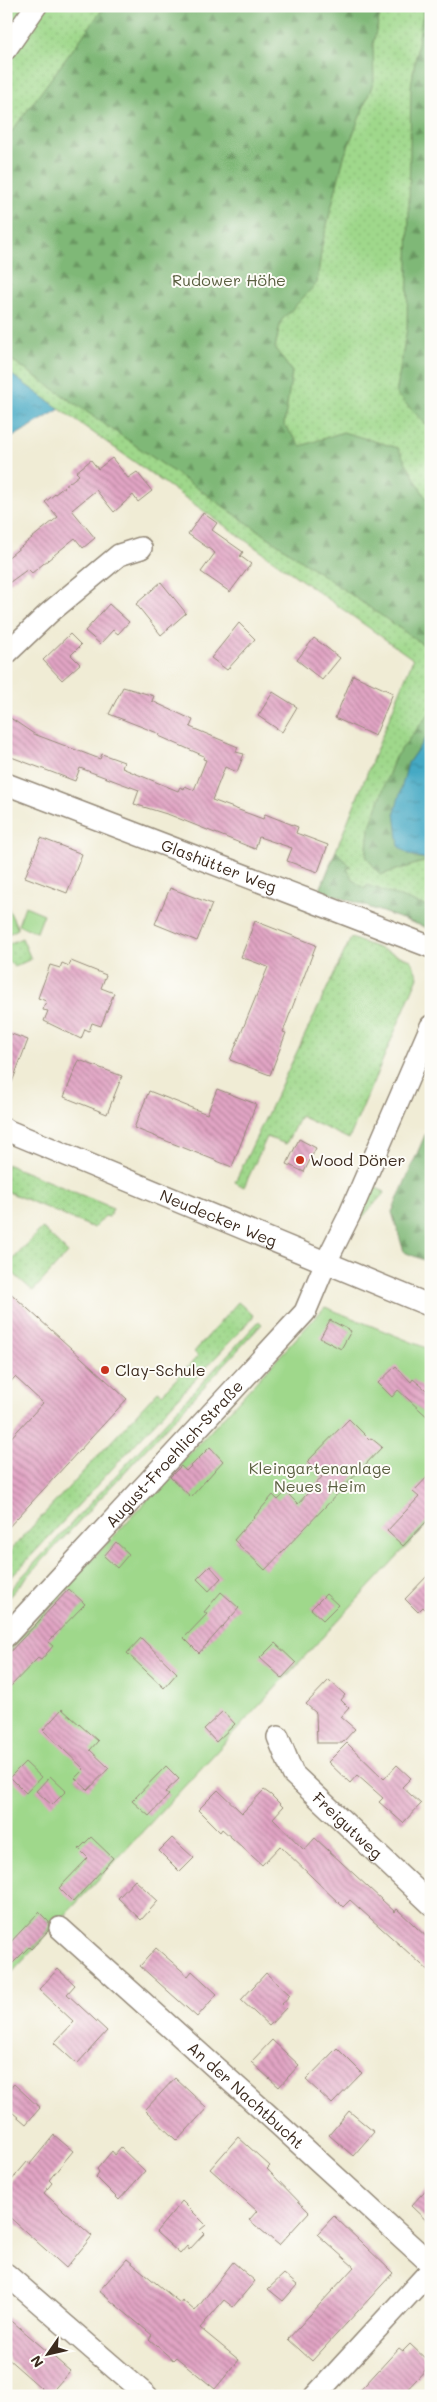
<svg xmlns="http://www.w3.org/2000/svg" width="437" height="2402" font-family="Mali,sans-serif">
  <style>
    .grass { fill: url(#grass-dots); stroke: #6d8154 }
    .forest { fill: url(#forest-firs); stroke: #5d714a }
    .garden { fill: #9fd88b; stroke: #6d8154 }
    .water { fill: url(#water-ripples); stroke: #406a71 }
    .building { fill: url(#building-back-hatch) }
    .lines { fill: none; stroke-linecap: round; stroke-linejoin: round }
    .minor-casing { stroke: #968b7a; stroke-width: 24 }
    .minor { stroke: #fff; stroke-width: 21 }
    .poi-dot { fill: #c8321e; stroke: #fdfcf7; stroke-width: 2 }
    .labels { text-anchor: middle; stroke-width: 4; stroke-linejoin: round; paint-order: stroke }
    .park-label { font-size: 16px; fill: #595e3f; stroke: #fdfcf7 }
    .street-label { font-size: 16px; fill: #3b2a1e; stroke: #fdfcf7 }
    .poi-label { font-size: 16px; fill: #3b2a1e; stroke: #fdfcf7; text-anchor: start }
  </style>
  <defs>
    <pattern id="grass-dots" width="8" height="8" patternUnits="userSpaceOnUse" patternTransform="scale(1.25)"><rect width="8" height="8" fill="#9fd88b"/><path d="M2 2h.1M6 6h.1" fill="none" stroke="#8aba78" stroke-width="1.8" stroke-linecap="round"/></pattern>
    <pattern id="forest-firs" width="22" height="20" patternUnits="userSpaceOnUse" patternTransform="scale(1.25)"><rect width="22" height="20" fill="#7fb877"/><path d="M5 1l3.5 6h-7zM16 11l3.5 6h-7z" fill="#699661"/></pattern>
    <pattern id="water-ripples" width="26" height="14" patternUnits="userSpaceOnUse" patternTransform="scale(1.25)"><rect width="26" height="14" fill="#44a9c4"/><path d="M2 4q2-2 4 0t4 0M15 11q2-2 4 0t4 0" fill="none" stroke="#3a8a9f"/></pattern>
    <pattern id="building-back-hatch" width="6" height="6" patternUnits="userSpaceOnUse" patternTransform="scale(1.25)"><rect width="6" height="6" fill="#e1a4c4"/><path d="M-1 5l2 2M0 0l6 6M5-1l2 2" fill="none" stroke="#b8869f"/></pattern>
  </defs>
  <rect width="100%" height="100%" fill="#fdfcf7"/>
  <filter id="ink" filterUnits="userSpaceOnUse"><feTurbulence type="fractalNoise" baseFrequency=".02" numOctaves="2"/><feDisplacementMap in="SourceGraphic" scale="10" xChannelSelector="R" yChannelSelector="G"/><feConvolveMatrix kernelMatrix="1 2 1 2 8 2 1 2 1" color-interpolation-filters="sRGB"/></filter>
  <filter id="wash" filterUnits="userSpaceOnUse"><feTurbulence type="fractalNoise" baseFrequency=".0096" numOctaves="4" result="noise"/><feDisplacementMap in="SourceGraphic" scale="20" xChannelSelector="R" yChannelSelector="G"/><feGaussianBlur stdDeviation="1.12" result="paint"/><feColorMatrix in="noise" values="0 0 0 0 0 0 0 0 0 0 0 0 0 0 0 0 0 1.4 0 .05"/><feComposite in="paint" operator="in"/></filter>
  <g filter="url(#wash)">
    <rect width="100%" height="100%" fill="#f0ecd5"/>
    <g class="grass">
      <path d="M6,6H431V929L320,890L413,659L6,371Z"/>
      <path d="M22,938L31,959L14,967L6,959V945Z"/>
      <path d="M351,938L411,960L418,977L349,1139L300,1116L286,1144L267,1137L244,1187L235,1182Z"/>
      <path d="M6,1164L113,1208L109,1217L105,1216L94,1228L6,1191Z"/>
      <path d="M372,1186L385,1192L358,1222Z"/>
      <path d="M42,1228L68,1253L33,1291L6,1267Z"/>
      <path d="M238,1302L254,1316L6,1583V1555L158,1391L162,1394L198,1356L194,1352Z"/>
      <path d="M259,1321L262,1324L6,1600V1594Z"/>
    </g>
    <g class="forest">
      <path d="M105,6H382L373,44L374,81L344,157L322,245L317,283L281,321L275,348L292,372L284,425L301,446L343,432L398,448L424,495L431,503V650L6,356V139Z"/>
      <path d="M424,6H431V429L396,394L407,328L411,86Z"/>
      <path d="M431,711V730L408,763L410,855L430,860L380,875L366,856L369,829L395,757Z"/>
      <path d="M336,851L351,867L347,868C351,878 356,884 366,889L367,885L431,908V929L320,890Z"/>
      <path d="M431,1121V1263L404,1252L392,1212Z"/>
    </g>
    <g class="garden">
      <path d="M6,904L18,929L6,935Z"/>
      <path d="M25,906L44,914L37,932L18,925Z"/>
      <path d="M325,1307L431,1350V1520L6,1979V1653Z"/>
    </g>
    <g class="water">
      <path d="M6,371L60,409L6,441Z"/>
      <path d="M431,730V860H430L410,855L399,847L395,812L408,763Z"/>
    </g>
    <g id="blocks">
      <g class="building">
        <path d="M112,458L128,478L137,472L152,491L138,502L133,495L114,512L96,490L72,510L95,538L83,548L75,538L32,573L28,569L6,585V559L58,517L45,502L79,475L76,472L91,460L98,469Z"/>
        <path d="M203,513L217,523L212,530L243,552L240,556L251,564L230,592L201,572L215,553L188,534Z"/>
        <path d="M161,582L186,613L161,635L136,604Z"/>
        <path d="M109,604L129,622L118,634L113,630L100,644L85,631Z"/>
        <path d="M239,623L255,639L227,670L211,658Z"/>
        <path d="M70,634L81,645L71,655L80,664L62,680L43,660Z"/>
        <path d="M314,638L340,658L322,680L297,660Z"/>
        <path d="M353,675L393,693L375,736L335,718Z"/>
        <path d="M123,687L154,696L152,701L193,720L190,727L238,747L236,752L244,754L237,772L225,767L212,800L263,819L265,814L298,827L296,833L328,845L318,872L287,861L292,848L259,837L255,849L170,815L134,804L139,790L80,768L75,781L6,755V715L34,734L100,759L102,754L124,762L122,768L178,791L180,787L184,789L185,786L194,790L206,760L203,759L204,756L159,736L160,734L109,714Z"/>
        <path d="M273,692L297,707L282,732L258,716Z"/>
        <path d="M41,838L82,854L67,893L25,877Z"/>
        <path d="M170,888L212,904L197,941L155,924Z"/>
        <path d="M255,921L316,945L283,1032L286,1033L270,1075L230,1060L268,967L241,957Z"/>
        <path d="M71,961L106,975L101,988L114,993L101,1026L92,1023L89,1031L85,1029L81,1039L44,1021L48,1011L43,1010L46,1001L38,998L50,965L60,968L62,963L69,966Z"/>
        <path d="M6,1032L28,1040L8,1093H6Z"/>
        <path d="M79,1060L122,1076L107,1114L64,1097Z"/>
        <path d="M217,1089L256,1104L232,1167L134,1128L149,1091L207,1114Z"/>
        <path d="M299,1139L316,1148L304,1172L287,1164Z"/>
        <path d="M6,1289L127,1399L6,1530V1443L43,1403L15,1377L6,1387Z"/>
        <path d="M330,1320L351,1331L341,1349L320,1338Z"/>
        <path d="M396,1366L411,1382L413,1379L431,1394V1420L398,1390L392,1397L378,1383Z"/>
        <path d="M349,1419L369,1439L371,1438L382,1447L265,1570L234,1540L273,1495L278,1500L286,1492L298,1504L322,1477L307,1462Z"/>
        <path d="M210,1447L223,1461L191,1497L170,1477L181,1466L186,1471Z"/>
        <path d="M431,1473V1517L403,1546L387,1531L419,1497L413,1492Z"/>
        <path d="M116,1542L129,1554L117,1568L104,1556Z"/>
        <path d="M210,1566L221,1578L209,1591L197,1579Z"/>
        <path d="M431,1572V1615L423,1607L418,1612L405,1599Z"/>
        <path d="M69,1589L85,1604L48,1642L53,1646L41,1660L38,1658L6,1691V1656Z"/>
        <path d="M221,1592L239,1608L199,1653L184,1638L207,1614L204,1612Z"/>
        <path d="M326,1594L338,1605L323,1620L311,1609Z"/>
        <path d="M141,1638L177,1673L164,1688L127,1653Z"/>
        <path d="M275,1643L296,1663L282,1678L260,1658Z"/>
        <path d="M329,1680L345,1695L341,1700L349,1708L341,1717L355,1729L342,1743H317L316,1713L306,1704Z"/>
        <path d="M62,1709L98,1741L90,1750L109,1768L88,1790L75,1778L84,1769L43,1730Z"/>
        <path d="M223,1711L235,1724L216,1742L204,1729Z"/>
        <path d="M347,1743L384,1779L397,1765L411,1778L402,1787L421,1804L403,1823L379,1802L383,1798L357,1775L350,1783L328,1762Z"/>
        <path d="M25,1762L41,1777L26,1793L10,1777Z"/>
        <path d="M166,1766L179,1779L165,1792L169,1795L149,1816L132,1801Z"/>
        <path d="M50,1776L66,1791L52,1805L36,1791Z"/>
        <path d="M218,1790L242,1813L264,1790L271,1795L283,1807L273,1818L304,1850L315,1838L395,1912L397,1909L431,1941V1973L350,1900L343,1907L280,1846L262,1865L222,1829L220,1832L198,1810Z"/>
        <path d="M91,1837L113,1858L73,1902L59,1888L88,1858L79,1849Z"/>
        <path d="M172,1838L194,1858L180,1872L159,1851Z"/>
        <path d="M135,1880L158,1901L141,1920L118,1898Z"/>
        <path d="M39,1912L49,1922L48,1931L31,1949L29,1947L6,1970V1947Z"/>
        <path d="M156,1948L188,1976L192,1971L217,1994L197,2017L140,1966Z"/>
        <path d="M58,1969L75,1985L67,1994L107,2031L77,2064L54,2043L74,2022L39,1989Z"/>
        <path d="M266,1973L290,1995L282,2004L286,2008L269,2026L241,2000Z"/>
        <path d="M272,2040L299,2065L279,2087L251,2062Z"/>
        <path d="M337,2048L362,2073L332,2104L306,2080Z"/>
        <path d="M175,2078L207,2108L177,2141L145,2110Z"/>
        <path d="M14,2084L40,2108L26,2124L6,2107V2093Z"/>
        <path d="M349,2111L374,2132L353,2156L329,2135Z"/>
        <path d="M54,2135L73,2151L49,2180L52,2183L44,2193L92,2236L66,2268L6,2214V2187L27,2162L30,2164Z"/>
        <path d="M238,2137L270,2166L267,2169L309,2212L279,2245L249,2220L257,2211L210,2169Z"/>
        <path d="M121,2148L145,2171L119,2200L96,2177L99,2172L97,2169L112,2151L115,2155Z"/>
        <path d="M431,2184V2225L411,2206Z"/>
        <path d="M182,2201L206,2225L200,2230L204,2234L189,2250L187,2246L180,2254L156,2232Z"/>
        <path d="M334,2216L393,2273L312,2361L288,2339L354,2267L317,2234Z"/>
        <path d="M127,2259L180,2303L182,2300L195,2311L233,2262L255,2281L233,2307L224,2300L200,2328L239,2360L215,2389L176,2357L173,2360L149,2339L152,2335L99,2291Z"/>
        <path d="M284,2274L297,2285L283,2301L268,2289Z"/>
        <path d="M6,2316L70,2371L49,2395L6,2357Z"/>
        <path d="M410,2344L431,2364L401,2396H355L399,2348L403,2351Z"/>
      </g>
    </g>
  </g>
  <g filter="url(#ink)">
    <use href="#blocks" fill-opacity="0" stroke="#968b7a" stroke-width="1"/>
    <g class="lines">
      <defs>
        <g id="minor">
          <path d="M6,49L36,6"/>
          <path d="M6,654L49,613L119,555L141,548"/>
          <path id="s1" d="M6,784L431,947"/>
          <path id="s2" d="M6,1130L431,1306"/>
          <path id="s3" d="M6,1636L305,1312L326,1262L349,1216L431,1026"/>
          <path id="s4" d="M278,1737L293,1774L431,1904"/>
          <path id="s5" d="M60,1928L266,2113L431,2264"/>
          <path d="M6,2274L147,2396"/>
          <path d="M315,2396L431,2270"/>
        </g>
      </defs>
      <use href="#minor" class="minor-casing"/>
      <use href="#minor" class="minor"/>
    </g>
  </g>
  <g class="poi-dot">
    <circle cx="300" cy="1160" r="5"/>
    <circle cx="105" cy="1370" r="5"/>
  </g>
  <g class="labels">
    <g class="park-label">
      <text x="229" y="286">Rudower Höhe</text>
      <text x="320" y="1474">Kleingartenanlage<tspan x="320" dy="18">Neues Heim</tspan></text>
    </g>
    <g class="street-label">
      <text dy="6" stroke="none"><textPath href="#s1" startOffset="228">Glashütter Weg</textPath></text>
      <text dy="6" stroke="none"><textPath href="#s2" startOffset="230">Neudecker Weg</textPath></text>
      <text dy="6" stroke="none"><textPath href="#s3" startOffset="248">August-Froehlich-Straße</textPath></text>
      <text dy="6" stroke="none"><textPath href="#s4" startOffset="115">Freigutweg</textPath></text>
      <text dy="6" stroke="none"><textPath href="#s5" startOffset="250">An der Nachtbucht</textPath></text>
    </g>
    <g class="poi-label">
      <text x="310" y="1166">Wood Döner</text>
      <text x="115" y="1376">Clay-Schule</text>
    </g>
  </g>
  <rect width="437" height="2402" fill="none" stroke="#fdfcf7" stroke-width="25"/>
  <g transform="translate(48 2354) rotate(236)" stroke="#fdfcf7" stroke-width="4" paint-order="stroke">
  <path d="M0-4L9 19L0 12L-9 19Z" fill="#3b2a1e"/>
  <text y="-8" font-size="14" font-weight="bold" text-anchor="middle" fill="#3b2a1e">N</text>
  </g>
</svg>
